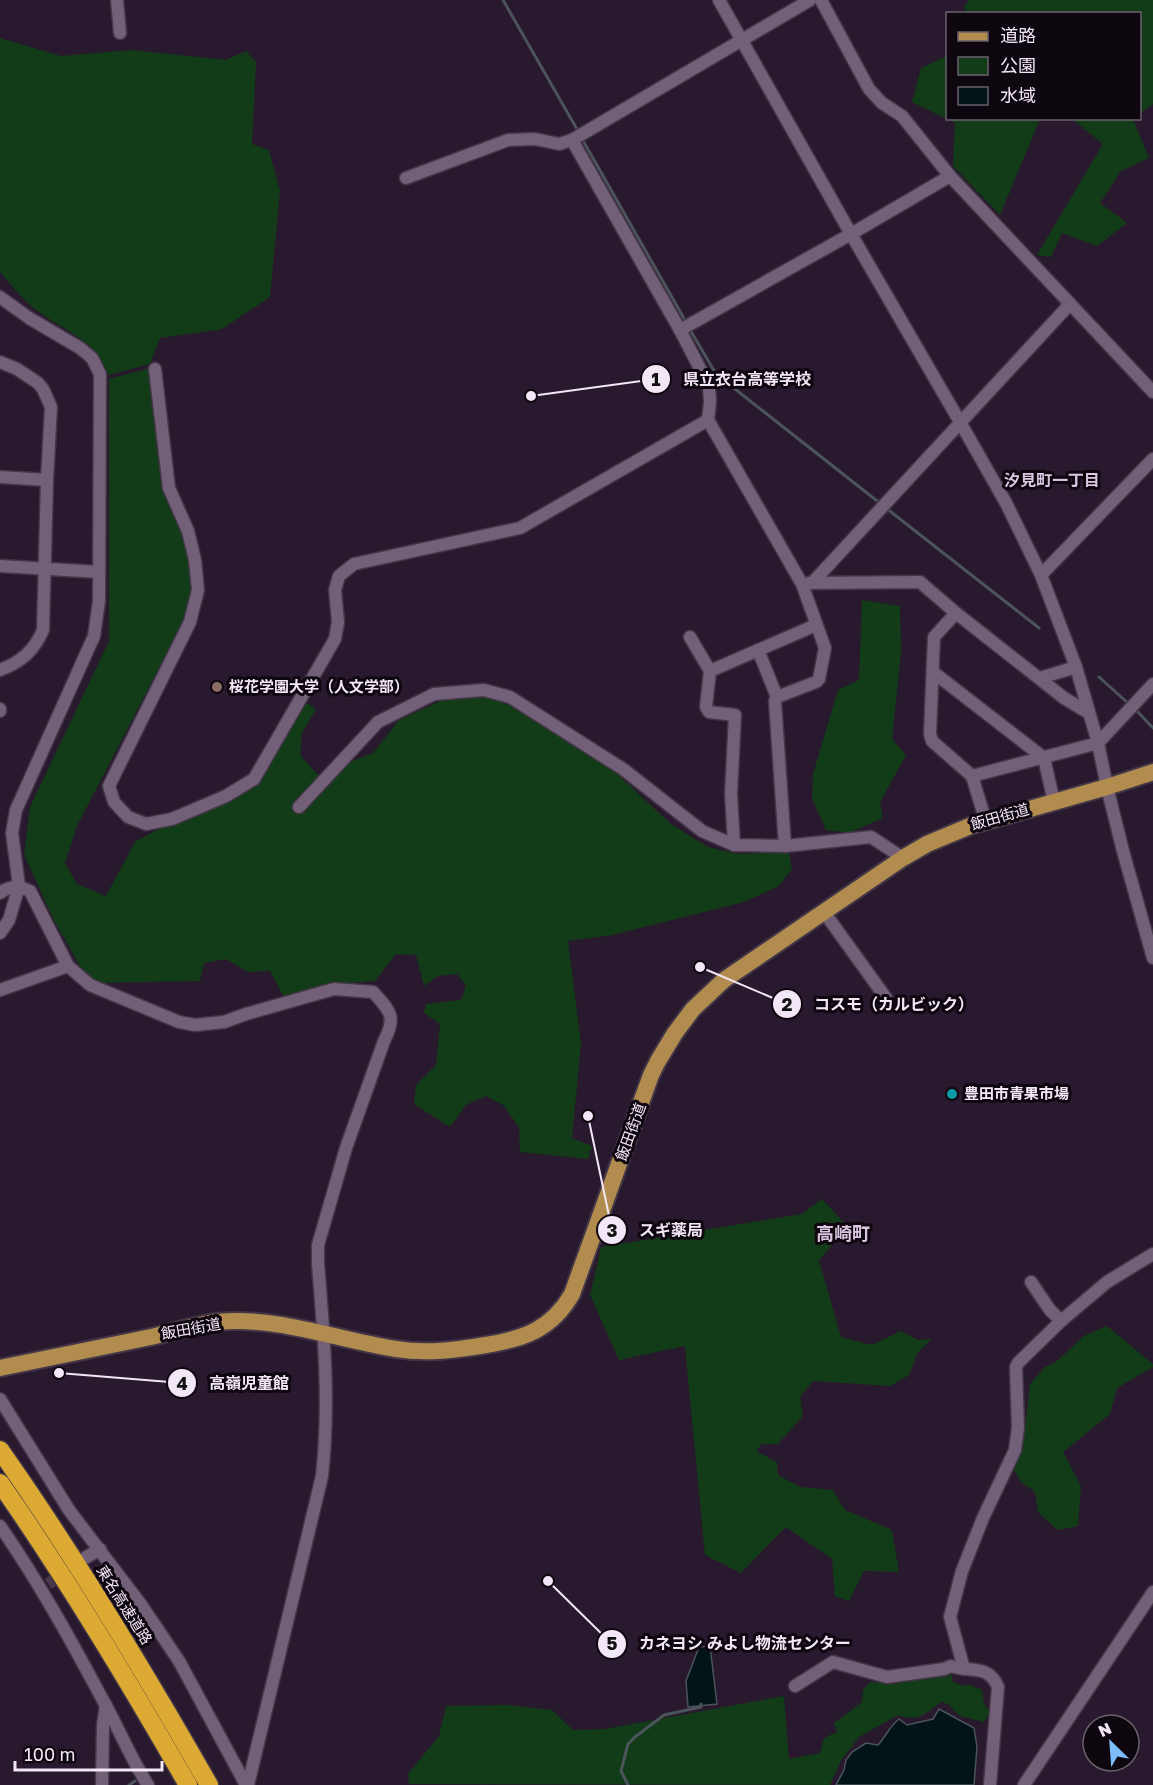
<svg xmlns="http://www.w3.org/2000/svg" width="1153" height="1785" font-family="'Golos Text','Noto Sans JP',sans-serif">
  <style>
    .green { fill: #123c17 }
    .water { fill: #031418; stroke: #4b535b; stroke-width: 1.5 }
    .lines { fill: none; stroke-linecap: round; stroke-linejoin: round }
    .stream { stroke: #4b535b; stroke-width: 3 }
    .minor-tunnel { stroke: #47384c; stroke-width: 12; stroke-dasharray: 12 6; stroke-linecap: butt }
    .minor-casing { stroke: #423647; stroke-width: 15 }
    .major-casing { stroke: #423647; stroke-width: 20 }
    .highway-casing { stroke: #423647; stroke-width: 21 }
    .minor { stroke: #725f78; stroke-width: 12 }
    .major { stroke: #b28c4e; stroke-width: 16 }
    .highway { stroke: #dcaa32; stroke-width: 18 }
    .education-dot { fill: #8d6e63; stroke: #0e0710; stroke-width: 2 }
    .culture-dot { fill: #0f9aa8; stroke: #0e0710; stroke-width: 2 }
    .labels { text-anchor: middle; stroke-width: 6; stroke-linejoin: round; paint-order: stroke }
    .poi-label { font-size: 15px; font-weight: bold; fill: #f2e7f6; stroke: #0e0710; text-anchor: start }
    .street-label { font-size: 15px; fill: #f2e7f6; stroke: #0e0710 }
    .neighbourhood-label { font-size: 16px; font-weight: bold; fill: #dbc6e2; stroke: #0e0710 }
    .quarter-label { font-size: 18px; font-weight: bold; fill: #dbc6e2; stroke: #0e0710 }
    .leader { fill: none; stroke: #f2e7f6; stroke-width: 2 }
    .callout-dot { fill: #f2e7f6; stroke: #0e0710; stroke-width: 2 }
    .mark-label { font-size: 18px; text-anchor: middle; font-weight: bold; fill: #111 }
    .callout-label { font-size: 16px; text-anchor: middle; font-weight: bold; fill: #f2e7f6; stroke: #0e0710; stroke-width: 6; stroke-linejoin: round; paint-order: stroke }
  </style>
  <rect width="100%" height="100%" fill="#29192e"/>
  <g class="green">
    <path d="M970,0H1153V104L1140,113V14L966,13L964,6Z"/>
    <path d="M0,38L61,56L132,50L226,60L246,51L256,62L252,144L269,150L280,191L270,297L222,329L160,338L150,364L109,375C92,337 67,333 36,310C23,300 11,285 0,272Z"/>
    <path d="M947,56L948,118L1040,119L1000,215L953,166L955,123L912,102L921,68Z"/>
    <path d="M1072,119H1133L1149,158L1121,171L1100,203L1127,223L1097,246L1062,233L1051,257L1037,255L1103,144Z"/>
    <path d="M150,368L194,589L186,616L77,826L65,863L77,884L106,896L135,842L167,824L230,800L260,781L304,701L316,709L302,733L300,755L318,775L373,753L399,720L445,699L493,696L535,716L616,773L671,824L708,847L738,854L789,852L792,869L779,886L744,902L612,935L568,941L581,1044L572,1138L592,1146L588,1159L520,1152L519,1127L503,1105L486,1096L466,1105L450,1127L414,1104L416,1085L436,1065L440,1024L424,1013L426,1004L461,1000L466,986L457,974L438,976L424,986L416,955L396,954L375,981L332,984L284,997L270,971L248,972L226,959L204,963L200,981L97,983L80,966L54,920L24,855L30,807L109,641V379Z"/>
    <path d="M862,600L900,606L901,653L892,739L906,755L880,802L883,818L849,833L826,830L812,798L813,774L838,690L859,680Z"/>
    <path d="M822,1199L848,1227L819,1260L841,1337L872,1345L901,1331L918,1340L932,1339L918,1352L909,1375L890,1386L813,1381L800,1397L803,1416L778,1444H762L756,1451L777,1462L778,1475L800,1487L833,1490L845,1510L892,1530L899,1572L864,1571L849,1601L835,1596L832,1559L786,1527L741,1573L705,1555L685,1346L619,1360L590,1295L601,1247L802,1214Z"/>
    <path d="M1107,1326L1153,1364V1367L1117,1388L1110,1414L1063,1452L1081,1486L1078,1526L1057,1530L1038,1512L1035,1492L1021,1482L1012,1467L1025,1428L1030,1384L1045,1367L1057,1361L1084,1336Z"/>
    <path d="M951,1673L953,1682L963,1686L968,1684L982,1690L984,1703L990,1712L984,1722L960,1716L948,1704L941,1702C925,1714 918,1723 898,1715L859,1737L841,1761L830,1785L409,1784L408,1774L439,1736L446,1706L507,1705L552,1710L573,1730L605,1729L784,1696L789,1759L820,1753L824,1738L837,1732L834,1723L862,1702L863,1690L870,1682L896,1684Z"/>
  </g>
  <g class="water">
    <path d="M710,1646L717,1704L688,1707L686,1681L699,1647Z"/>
    <path d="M939,1709L974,1728L977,1747L974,1785H836L844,1770L846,1760L852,1752L866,1743L878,1745C886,1736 890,1726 899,1719L907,1725L933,1719Z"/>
  </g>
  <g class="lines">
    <g class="stream">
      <path d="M503,0L578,131"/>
      <path d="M581,137L686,322"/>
      <path d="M689,328L716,374L881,504"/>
      <path d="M886,508L1039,628"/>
      <path d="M1099,677L1129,704"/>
      <path d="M1134,708L1153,728"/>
      <path d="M129,1785L135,1781"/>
      <path d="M628,1785L621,1771L628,1744L635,1737L664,1715L701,1707V1704"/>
    </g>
    <path class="minor-tunnel" d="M48,1584L67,1571"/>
    <defs>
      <g id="minor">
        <path d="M117,0L120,33"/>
        <path d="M719,0L851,234L960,422L1006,503L1041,575L1076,667L1098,743L1107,787L1123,851L1153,958"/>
        <path d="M821,0L869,89L882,103L902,116L950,176L1153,392"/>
        <path d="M572,140L680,330L709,386L710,402L708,420L802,584L825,648L819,679L816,682L777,697L775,701L785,846"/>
        <path d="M406,178L508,140L535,139L559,144L572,140L810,0"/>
        <path d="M0,297L29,318L80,348L92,358L100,374L99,601L94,636L16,810L12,833L19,886L9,920L0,933"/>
        <path d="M680,330L851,234L950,176"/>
        <path d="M0,362L17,369L38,383L43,389L51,407L47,480L43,630C34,651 21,662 0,670"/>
        <path d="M155,369L169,488L188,531L195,560L198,590L190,622L109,786L114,802L128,817L146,824L172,819L226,796L254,779L335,639L338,622L335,590L339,576L354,564L520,528L708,420"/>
        <path d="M0,477L47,480"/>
        <path d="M0,566L99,572"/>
        <path d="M1041,575L1153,459"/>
        <path d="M813,582L1070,304"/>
        <path d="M809,583L920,582L956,613L1064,698L1089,713"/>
        <path d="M956,613L934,637L930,734L932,741L972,776L986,822"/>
        <path d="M690,637L710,671L816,625"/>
        <path d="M758,650L777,697"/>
        <path d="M710,671L706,707L709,712L735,715L731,794L734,845"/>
        <path d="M933,672L1044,758L1054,802"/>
        <path d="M1040,678L1076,667"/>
        <path d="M0,709V711"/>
        <path d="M972,776L1098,743L1153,684"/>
        <path d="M299,807L378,722L434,694L484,690L510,697L623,769L702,831L734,845L785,846L871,837L903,858"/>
        <path d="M0,893C11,885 18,886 30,891L68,966L90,985L179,1022L195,1025L224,1022L246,1014L334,989L373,992C390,1011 397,1016 384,1041L346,1148L318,1245V1264C324,1335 330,1405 322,1476L248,1785"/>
        <path d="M824,912L886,998"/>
        <path d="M0,990L68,966"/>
        <path d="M1031,1282L1050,1310L1061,1321"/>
        <path d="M0,1399L69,1510L142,1606L179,1661L246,1785"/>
        <path d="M0,1526C39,1582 73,1644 105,1704C120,1731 131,1759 148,1785"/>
        <path d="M85,1558L100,1549"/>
        <path d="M964,1669L950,1617L962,1571L983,1518L1015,1450L1018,1428L1016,1367L1018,1363L1061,1321L1107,1282L1153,1254"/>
        <path d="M795,1686L833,1662L887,1677L944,1669L951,1666C969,1673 988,1663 998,1687L990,1785"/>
        <path d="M102,1785L103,1725L106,1705"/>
        <path d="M1024,1785L1153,1592"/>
      </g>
      <path id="major" d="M0,1368C50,1358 101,1347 151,1337C173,1332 195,1325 217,1322C278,1316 337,1340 396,1349C427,1354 456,1350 486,1345C524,1339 552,1329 572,1294L651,1075L658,1061L675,1033L693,1009L724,980L903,858L927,844L970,826L1107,787L1153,772"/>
      <g id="highway">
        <path d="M0,1450C76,1558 144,1671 209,1785"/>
        <path d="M0,1483C68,1580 129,1682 188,1785"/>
      </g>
    </defs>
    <use href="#minor" class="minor-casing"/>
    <use href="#major" class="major-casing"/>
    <use href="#highway" class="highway-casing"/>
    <use href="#minor" class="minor"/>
    <use href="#major" class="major"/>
    <use href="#highway" class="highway"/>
  </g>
  <circle class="education-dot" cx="217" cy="687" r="6"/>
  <circle class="culture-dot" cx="952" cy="1094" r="6"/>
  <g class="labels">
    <g class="poi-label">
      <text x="229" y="692">桜花学園大学（人文学部）</text>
      <text x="964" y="1099">豊田市青果市場</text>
    </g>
    <g class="street-label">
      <text transform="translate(1000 817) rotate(-16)" y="5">飯田街道</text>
      <text transform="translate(631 1132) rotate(-70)" y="5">飯田街道</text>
      <text transform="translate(191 1329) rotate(-10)" y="5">飯田街道</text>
      <text transform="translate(124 1605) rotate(58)" y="5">東名高速道路</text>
    </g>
    <g class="neighbourhood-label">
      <text x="1052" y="486">汐見町一丁目</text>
    </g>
    <g class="quarter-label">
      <text x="843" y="1240">高崎町</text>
    </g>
  </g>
  <path class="leader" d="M531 396L656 379M700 967L787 1004M588 1116L612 1230M59 1373L182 1383M548 1581L612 1644"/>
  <g class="callout-dot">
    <circle cx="531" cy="396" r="6"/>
    <circle cx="700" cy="967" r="6"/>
    <circle cx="588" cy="1116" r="6"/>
    <circle cx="59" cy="1373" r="6"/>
    <circle cx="548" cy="1581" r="6"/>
    <circle cx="656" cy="379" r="15"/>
    <circle cx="787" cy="1004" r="15"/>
    <circle cx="612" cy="1230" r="15"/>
    <circle cx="182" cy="1383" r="15"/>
    <circle cx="612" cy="1644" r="15"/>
  </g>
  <g class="mark-label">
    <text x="656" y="386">1</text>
    <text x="787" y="1011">2</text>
    <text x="612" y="1237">3</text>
    <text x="182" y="1390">4</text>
    <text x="612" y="1650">5</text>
  </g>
  <g class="callout-label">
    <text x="747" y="385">県立衣台高等学校</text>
    <text x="894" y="1010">コスモ（カルビック）</text>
    <text x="671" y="1236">スギ薬局</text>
    <text x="249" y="1389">高嶺児童館</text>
    <text x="745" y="1649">カネヨシ みよし物流センター</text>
  </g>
  <rect x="946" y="12" width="195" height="108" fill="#0e0710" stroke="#69616c" stroke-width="1.5"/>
  <rect x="958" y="32" width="30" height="9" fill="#b28c4e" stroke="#69616c" stroke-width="1.5"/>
  <text x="1000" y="42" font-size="18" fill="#f2e7f6">道路</text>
  <rect x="958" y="57" width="30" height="18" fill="#123c17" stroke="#69616c" stroke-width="1.5"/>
  <text x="1000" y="72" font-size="18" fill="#f2e7f6">公園</text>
  <rect x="958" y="87" width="30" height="18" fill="#031418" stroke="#69616c" stroke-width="1.5"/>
  <text x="1000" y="102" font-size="18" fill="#f2e7f6">水域</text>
  <g transform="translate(1111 1743) rotate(335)"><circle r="28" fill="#0e0710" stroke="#69616c" stroke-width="1.5"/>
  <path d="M0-4.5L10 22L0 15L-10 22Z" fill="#7ebdf9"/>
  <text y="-9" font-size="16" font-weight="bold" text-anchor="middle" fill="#f2e7f6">N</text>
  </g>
  <path d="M15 1761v9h147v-9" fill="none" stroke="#f2e7f6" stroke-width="3"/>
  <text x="24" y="1761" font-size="18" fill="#f2e7f6" stroke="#0e0710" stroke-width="4.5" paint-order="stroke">100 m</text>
</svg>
